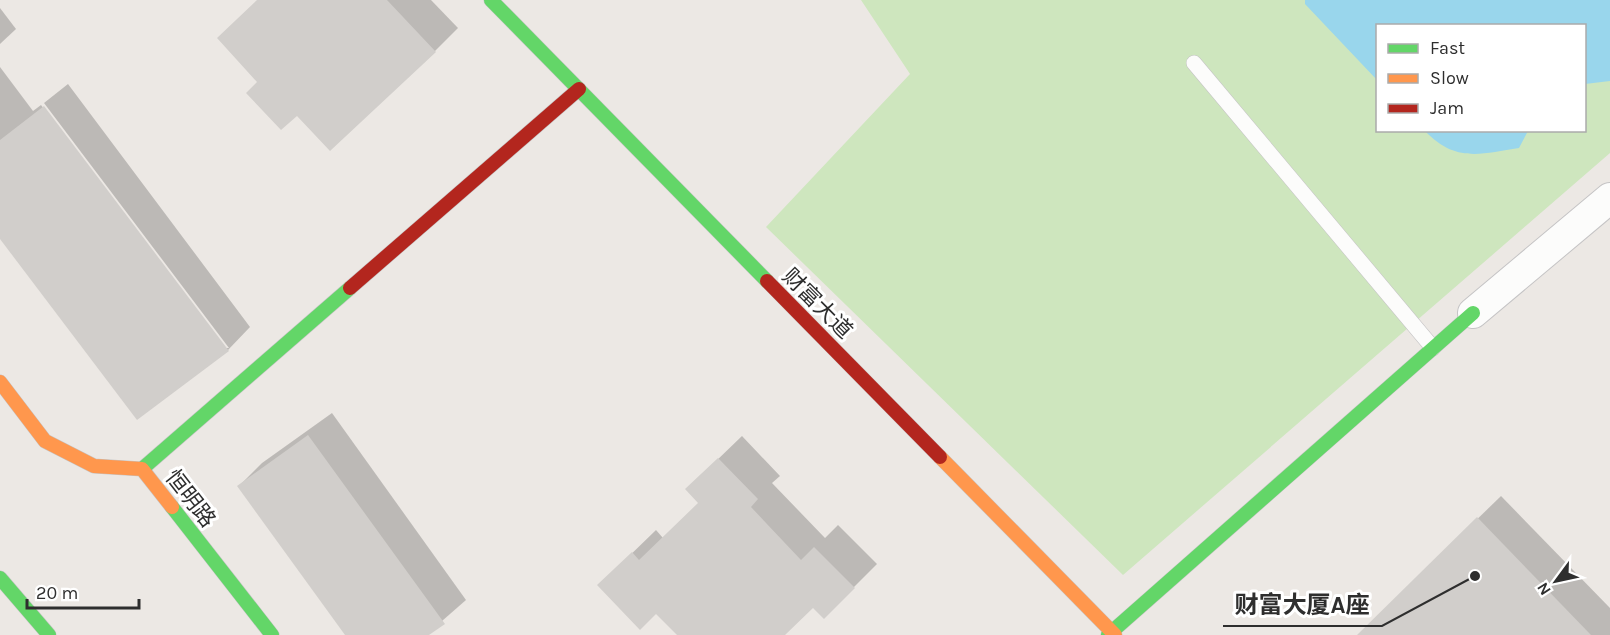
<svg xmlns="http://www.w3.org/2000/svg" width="1610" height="635" font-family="Karla,'Noto Sans SC',sans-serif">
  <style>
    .green { fill: #cee6be; fill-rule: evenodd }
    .water { fill: #99d6ec }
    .shadow { fill: #0003 }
    .building { fill: #d1cecb }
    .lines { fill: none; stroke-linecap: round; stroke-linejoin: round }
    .lane-casing { stroke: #c5c4c5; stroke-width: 16 }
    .street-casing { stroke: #c5c4c5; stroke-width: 32 }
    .fast-casing { stroke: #c5c4c5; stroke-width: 15 }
    .slow-casing { stroke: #c5c4c5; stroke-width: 15 }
    .jam-casing { stroke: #c5c4c5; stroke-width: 15 }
    .lane { stroke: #fcfcfb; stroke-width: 15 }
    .street { stroke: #fcfcfb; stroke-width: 30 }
    .fast { stroke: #63d668; stroke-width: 14 }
    .slow { stroke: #ff974d; stroke-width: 14 }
    .jam { stroke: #b3261e; stroke-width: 14 }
    .labels { text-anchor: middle; stroke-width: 6; stroke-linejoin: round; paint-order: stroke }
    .street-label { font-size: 22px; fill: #2e2e2e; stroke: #fff }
    .leader { fill: none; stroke: #2e2e2e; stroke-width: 2 }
    .callout-dot { fill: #2e2e2e; stroke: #fff; stroke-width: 2 }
    .callout-label { font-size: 24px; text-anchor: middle; font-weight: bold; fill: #2e2e2e; stroke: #fff; stroke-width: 6; stroke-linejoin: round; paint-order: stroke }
  </style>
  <rect width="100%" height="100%" fill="#ece8e4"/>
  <path class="green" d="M861,0H1610V153L1123,575L766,227L910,74ZM1378,26H1584V130H1378Z"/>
  <g class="water">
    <path d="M1305,0H1610V81L1585,84L1584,26H1378L1377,80L1305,4Z"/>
    <path d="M1425,131H1528L1519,148C1480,154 1456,163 1425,131Z"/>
  </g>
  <g class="shadow">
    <path d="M258,0H431L458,28L435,51L297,113L259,82Z"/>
    <path d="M0,8L16,29L0,44Z"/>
    <path d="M0,67L33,111L41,105L225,348H229L44,103L68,84L250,327L228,350L137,417L0,236Z"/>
    <path d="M332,413L466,600L426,635H346L239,486L262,463Z"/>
    <path d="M742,436L780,476L772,483L825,538L838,525L877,564L824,617L813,605L783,635H679L622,563L656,530L663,538L700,503L687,489Z"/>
    <path d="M1501,496L1610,608V635H1358Z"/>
  </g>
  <g class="building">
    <path d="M257,0H387L436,52L330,151L297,116L281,130L246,93L257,82L217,38Z"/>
    <path d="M44,106L229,351L137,420L0,239V140Z"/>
    <path d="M308,435L445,624L429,635H345L237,486Z"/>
    <path d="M718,458L758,499L751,507L801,560L814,547L855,588L824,619L813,608L785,635H677L656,614L640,630L597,585L632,552L639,560L698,503L685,489Z"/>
    <path d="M1477,517L1591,635H1357Z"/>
  </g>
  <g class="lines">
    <defs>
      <path id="lane" d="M1194,63L1433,348"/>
      <path id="street" d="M1473,313L1610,198"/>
      <g id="fast">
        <path d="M491,0L767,281"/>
        <path d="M142,469L350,288"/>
        <path d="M172,507L272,635"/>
        <path d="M0,578L49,635"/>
        <path d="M1108,635L1473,313"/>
      </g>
      <g id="slow">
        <path d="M0,382L45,441L94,466L142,469L172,507"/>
        <path d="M940,457L1115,635"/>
      </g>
      <g id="jam">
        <path d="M767,281L940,457"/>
        <path d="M350,288L579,89"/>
      </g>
    </defs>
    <use href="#lane" class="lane-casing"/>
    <use href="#street" class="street-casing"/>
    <use href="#fast" class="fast-casing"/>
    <use href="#slow" class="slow-casing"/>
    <use href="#jam" class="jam-casing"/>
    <use href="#lane" class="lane"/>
    <use href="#street" class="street"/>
    <use href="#fast" class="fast"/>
    <use href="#slow" class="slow"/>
    <use href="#jam" class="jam"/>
  </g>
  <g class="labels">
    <g class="street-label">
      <text transform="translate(818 303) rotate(45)" y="8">财富大道</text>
      <text transform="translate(191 498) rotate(52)" y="8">恒明路</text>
    </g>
  </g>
  <path class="leader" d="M1475 576L1382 626H1223"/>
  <circle class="callout-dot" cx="1475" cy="576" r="6"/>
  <g class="callout-label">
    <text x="1302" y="613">财富大厦A座</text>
  </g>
  <rect x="1376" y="24" width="210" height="108" fill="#ffffff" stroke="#ababab" stroke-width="1.5"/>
  <rect x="1388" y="44" width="30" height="9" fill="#63d668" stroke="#ababab" stroke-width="1.5"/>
  <text x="1430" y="54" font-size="18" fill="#2e2e2e">Fast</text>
  <rect x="1388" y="74" width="30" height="9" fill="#ff974d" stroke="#ababab" stroke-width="1.5"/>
  <text x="1430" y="84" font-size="18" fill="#2e2e2e">Slow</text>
  <rect x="1388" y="104" width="30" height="9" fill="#b3261e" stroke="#ababab" stroke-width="1.5"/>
  <text x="1430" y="114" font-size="18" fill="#2e2e2e">Jam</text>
  <g transform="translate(1556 581) rotate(237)" stroke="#ffffff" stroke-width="4.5" paint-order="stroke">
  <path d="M0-4.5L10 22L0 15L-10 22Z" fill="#2e2e2e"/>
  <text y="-9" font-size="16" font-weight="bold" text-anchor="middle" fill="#2e2e2e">N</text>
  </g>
  <path d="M27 599v9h112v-9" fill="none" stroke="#2e2e2e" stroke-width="3"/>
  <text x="36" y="599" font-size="18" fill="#2e2e2e" stroke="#ffffff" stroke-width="4.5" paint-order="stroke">20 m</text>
</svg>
